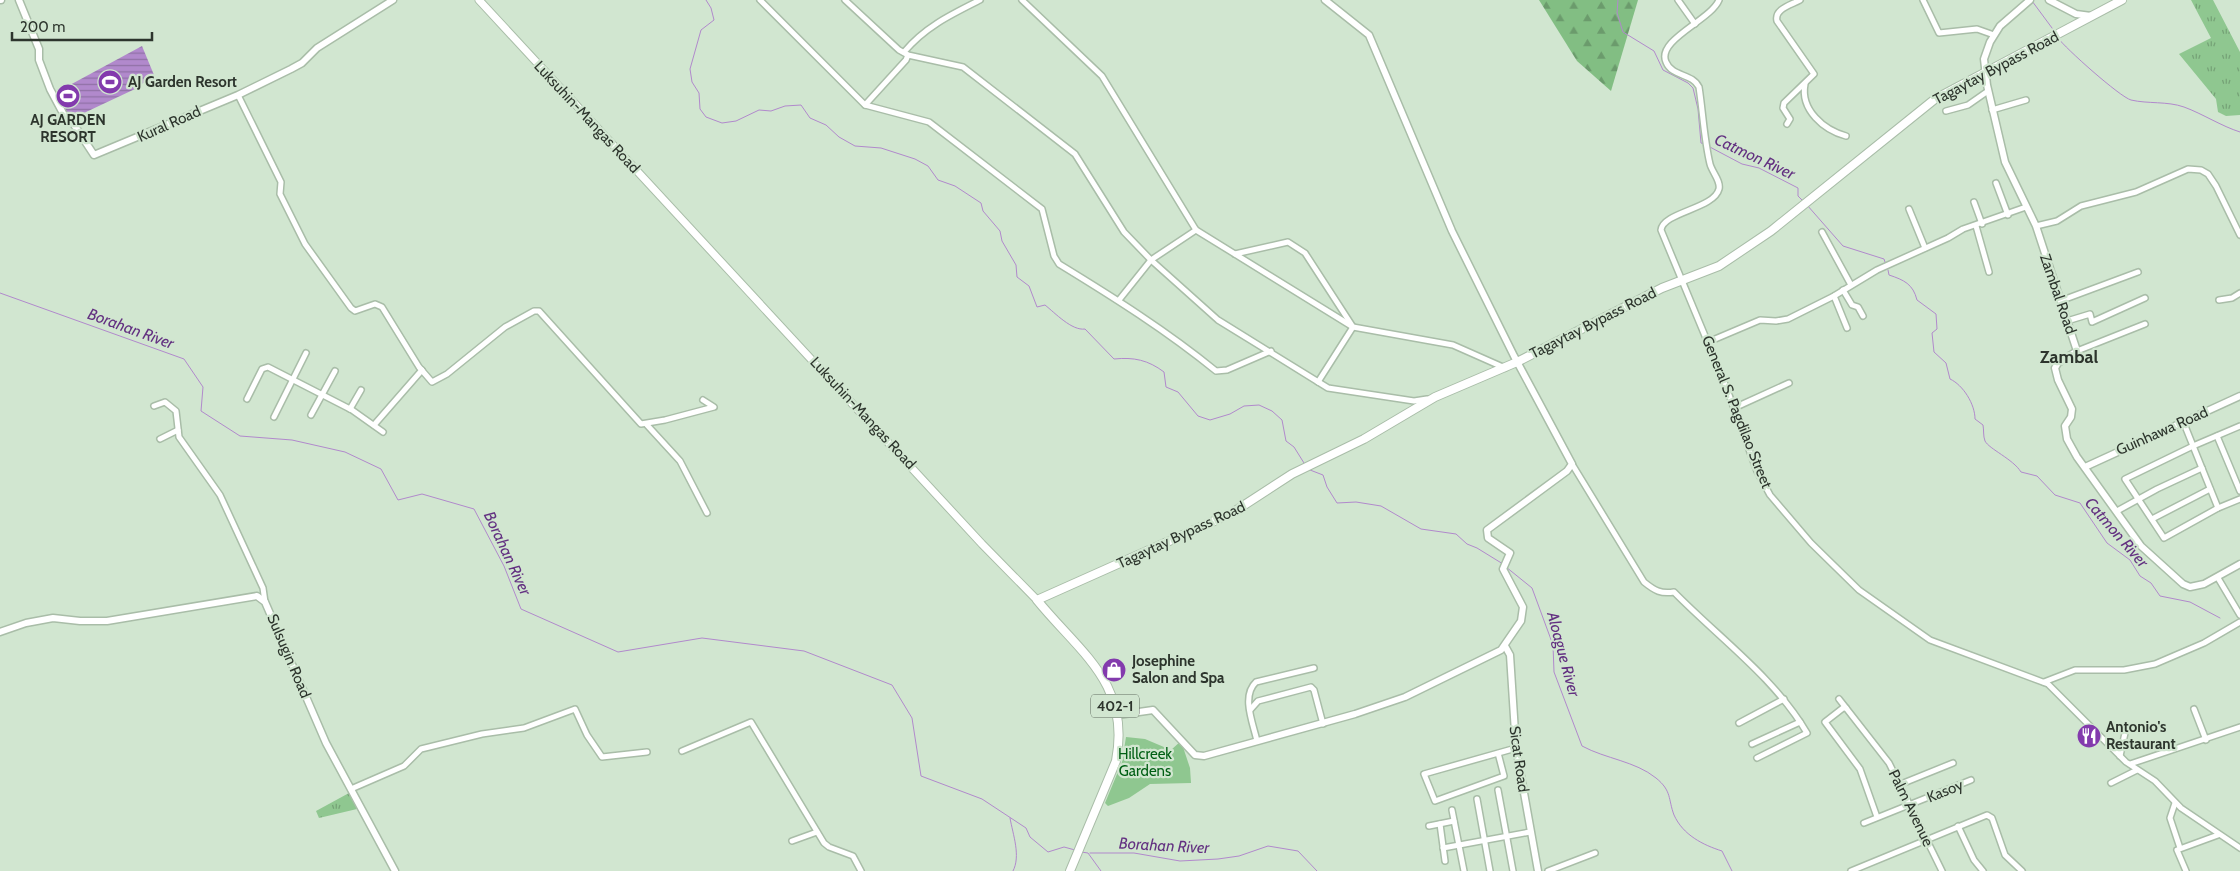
<svg xmlns="http://www.w3.org/2000/svg" width="2240" height="871" font-family="Cabin,sans-serif">
  <style>
    .grass { fill: url(#grass-tufts) }
    .forest { fill: url(#forest-firs) }
    .garden { fill: #8fc790 }
    .water { fill: url(#water-rules) }
    .lines { fill: none; stroke-linecap: round; stroke-linejoin: round }
    .stream { stroke: #b189cc; stroke-width: 1 }
    .minor-casing { stroke: #a9bda8; stroke-width: 8 }
    .tertiary-casing { stroke: #a9bda8; stroke-width: 9 }
    .secondary-casing { stroke: #a9bda8; stroke-width: 9 }
    .primary-casing { stroke: #a9bda8; stroke-width: 10 }
    .minor { stroke: #fff; stroke-width: 5 }
    .tertiary { stroke: #fff; stroke-width: 6 }
    .secondary { stroke: #fff; stroke-width: 7 }
    .primary { stroke: #fff; stroke-width: 8 }
    .labels { text-anchor: middle; stroke-width: 4.5; stroke-linejoin: round; paint-order: stroke }
    .shield { fill: #d1e6d0; stroke: #5e6a5e; stroke-width: 1 }
    .shield-label { font-size: 14px; font-weight: bold; fill: #2d352d }
    .street-label { font-size: 15px; fill: #2d352d; stroke: #d1e6d0 }
    .poi-label { font-size: 15px; font-weight: bold; fill: #2d352d; stroke: #d1e6d0; text-anchor: start }
    .park-label { font-size: 15px; fill: #005f14; stroke: #d1e6d0 }
    .water-label { font-size: 16px; font-style: italic; fill: #633181; stroke: #d1e6d0 }
    .quarter-label { font-size: 18px; font-weight: bold; fill: #2d352d; stroke: #d1e6d0 }
  </style>
  <defs>
    <pattern id="grass-tufts" width="24" height="20" patternUnits="userSpaceOnUse" patternTransform="scale(1.25)"><rect width="24" height="20" fill="#8fc790"/><path d="M3 7l-1-3M5 7V3M7 7l1-3M15 17l-1-3M17 17v-4M19 17l1-3" fill="none" stroke="#75a276"/></pattern>
    <pattern id="forest-firs" width="22" height="20" patternUnits="userSpaceOnUse" patternTransform="scale(1.25)"><rect width="22" height="20" fill="#82be83"/><path d="M5 1l3.5 6h-7zM16 11l3.5 6h-7z" fill="#6b9b6c"/></pattern>
    <pattern id="water-rules" width="6" height="5" patternUnits="userSpaceOnUse" patternTransform="scale(1.25)"><rect width="6" height="5" fill="#b189cc"/><path d="M0 2.5h6" fill="none" stroke="#9071a6"/></pattern>
  </defs>
  <rect width="100%" height="100%" fill="#d1e6d0"/>
  <g class="grass">
    <path d="M2191,0H2213L2240,52V115L2226,116L2218,112L2216,99L2179,54L2211,38Z"/>
    <path d="M349,793L357,809L319,818L316,811Z"/>
  </g>
  <path class="forest" d="M1539,0H1638L1611,91L1577,61Z"/>
  <path class="garden" d="M1126,737L1145,739L1171,750L1181,741L1190,768L1191,783L1150,784L1129,798L1108,806L1105,803L1122,762Z"/>
  <path class="water" d="M142,46L154,75L135,89L69,120L55,93Z"/>
  <g class="lines">
    <g class="stream">
      <path d="M706,0L711,8L714,20L701,30L690,69L692,82L699,93L700,109L706,117L722,123L736,121L759,110L771,111L785,106L801,105L810,118L826,125L839,137L855,146L881,148L915,159L928,166L938,180L955,186L981,203L983,211L1000,231L1002,241L1016,265L1017,277L1029,286L1037,307L1045,305C1055,313 1072,331 1085,329L1114,359C1134,357 1148,360 1164,372L1166,387L1178,392L1198,416L1210,420L1230,414L1244,406L1259,405L1272,411L1282,420L1286,441L1294,447L1304,463"/>
      <path d="M1618,0L1617,13L1623,32L1654,51L1663,70L1688,83L1693,88L1698,109L1701,143L1704,144"/>
      <path d="M2032,1L2055,32"/>
      <path d="M2058,38C2065,48 2120,97 2131,100C2148,104 2167,101 2184,107C2203,114 2221,126 2240,132"/>
      <path d="M1708,146L1742,164L1759,168L1798,188V196L1802,200"/>
      <path d="M1807,205L1843,246L1884,259L1885,262"/>
      <path d="M1888,270L1889,275C1904,280 1913,284 1917,300L1936,314L1937,329L1932,333L1934,352L1946,363L1950,379C1963,385 1975,404 1975,419L1983,425C1984,430 1983,436 1985,441C1989,449 2013,459 2021,472L2037,476L2055,495L2080,503L2107,543L2130,560L2140,576L2151,583L2160,596L2190,602L2220,618"/>
      <path d="M0,293L184,359L203,387L201,411L240,436L292,440L345,452L381,469L398,500L422,494L474,509L504,566L521,609L618,652L702,638L804,651L892,685L912,718L921,776L982,799L1026,828L1030,837L1048,852L1064,847L1075,850"/>
      <path d="M1310,470L1323,475L1327,487L1337,503L1356,502L1381,506L1421,529L1456,534L1467,544L1477,548L1503,564"/>
      <path d="M1506,567L1532,588L1553,645L1554,672L1582,746C1606,759 1635,761 1656,778C1672,791 1668,799 1674,815C1683,835 1703,845 1722,851L1732,871"/>
      <path d="M1010,818C1013,835 1021,856 1013,871"/>
      <path d="M1081,852L1088,853L1101,871"/>
      <path d="M1090,853H1134L1180,861L1218,859L1239,856L1268,846L1298,851L1317,871"/>
    </g>
    <defs>
      <g id="minor">
        <path d="M760,0L865,105L929,122L1042,209L1054,256L1059,264C1113,297 1167,331 1216,371L1227,370L1271,351"/>
        <path d="M845,0L899,50L908,55L963,67L1075,154L1124,232L1151,260L1218,320L1328,388L1414,401L1427,399"/>
        <path d="M1022,0L1102,76L1196,230L1353,327L1453,345L1505,368"/>
        <path d="M1678,0L1695,24"/>
        <path d="M1719,0C1711,20 1656,40 1666,62C1672,77 1692,73 1699,87C1703,113 1704,139 1710,164C1712,172 1721,181 1719,189C1714,209 1663,212 1661,230L1725,384L1757,471L1770,495L1811,543L1859,590L1930,640L2048,684L2126,762L2155,781L2181,808L2240,848"/>
        <path d="M1923,0L1939,33L1977,29L1994,35"/>
        <path d="M904,52C925,27 950,15 980,0"/>
        <path d="M1805,84C1800,110 1824,130 1846,136"/>
        <path d="M238,95L281,182L280,194L305,244L351,308L355,311L375,304L382,307L419,367L432,382L447,374L505,327L534,311H539L641,424L665,420L714,407L703,400"/>
        <path d="M865,105L906,60L908,55"/>
        <path d="M1992,110L2026,100"/>
        <path d="M1946,111L1968,105L1988,91"/>
        <path d="M1787,124L1790,119L1783,108L1784,103L1814,74L1777,21C1774,9 1791,5 1800,0"/>
        <path d="M1996,183L2008,215"/>
        <path d="M1974,202L1982,224"/>
        <path d="M1909,209L1925,248"/>
        <path d="M1976,226L1989,272"/>
        <path d="M2036,226L2057,221L2081,206L2136,192L2188,169L2201,170L2208,174L2216,186L2240,235"/>
        <path d="M1822,232L1851,285"/>
        <path d="M1235,254L1288,242L1305,253L1353,327L1318,382"/>
        <path d="M1843,290L1852,305L1858,307L1863,316"/>
        <path d="M1834,296L1847,328"/>
        <path d="M1119,300L1151,260L1196,230"/>
        <path d="M2219,300L2232,298L2240,293"/>
        <path d="M2060,301L2138,272"/>
        <path d="M2067,321L2090,314L2092,322L2145,298"/>
        <path d="M1708,342L1760,320L1776,321L1788,319L1834,296L1877,270L1948,238L1963,229L2026,207"/>
        <path d="M2077,351L2145,324"/>
        <path d="M247,399L262,369L268,367L352,410L383,432"/>
        <path d="M154,406L165,402L176,411L179,437L220,495L263,588L265,602"/>
        <path d="M1734,408L1789,383"/>
        <path d="M350,409L361,390"/>
        <path d="M311,415L335,371"/>
        <path d="M274,417L306,353"/>
        <path d="M2183,421L2218,508"/>
        <path d="M374,425L422,370"/>
        <path d="M647,425L680,461L707,513"/>
        <path d="M2240,426L2193,446L2125,479L2164,538L2218,508L2240,499"/>
        <path d="M2217,436L2240,491"/>
        <path d="M160,439L178,430"/>
        <path d="M1572,464L1644,582C1655,591 1661,594 1674,592C1719,638 1774,677 1807,733L1757,758"/>
        <path d="M2117,511L2157,489L2202,468"/>
        <path d="M2152,519L2210,489"/>
        <path d="M2218,578L2240,615"/>
        <path d="M2044,682L2075,670H2124L2155,664L2204,643L2240,622"/>
        <path d="M1839,699L1889,763L1942,871"/>
        <path d="M1846,708H1843L1825,722L1860,769L1877,817"/>
        <path d="M2194,709L2206,740"/>
        <path d="M1250,710L1258,701L1311,687L1314,690L1323,724"/>
        <path d="M1739,723L1784,699"/>
        <path d="M1257,741C1253,723 1241,696 1256,682L1314,668"/>
        <path d="M1752,744L1800,722"/>
        <path d="M682,751L751,722L824,843L829,847L853,856L861,871"/>
        <path d="M1498,753L1504,776L1435,801L1424,774L1516,748"/>
        <path d="M2120,756L2125,733"/>
        <path d="M2130,764L2240,727"/>
        <path d="M2111,783L2137,770"/>
        <path d="M1901,784L1953,763"/>
        <path d="M351,789L404,766L421,749L482,734L524,728L575,709L587,735L602,757L647,752"/>
        <path d="M1498,790L1513,871"/>
        <path d="M1477,799L1490,871"/>
        <path d="M2175,803L2170,818L2180,848"/>
        <path d="M1452,810L1464,871"/>
        <path d="M1864,823L1971,780"/>
        <path d="M1440,824L1445,861"/>
        <path d="M1429,826L1454,821"/>
        <path d="M1958,826L1974,860L1983,871"/>
        <path d="M792,841L817,832"/>
        <path d="M1443,848L1530,832"/>
        <path d="M1548,871L1595,853"/>
        <path d="M1851,871L1987,815L1992,818L2005,855L2022,871"/>
        <path d="M2186,871L2177,850L2218,835"/>
      </g>
      <g id="tertiary">
        <path d="M0,0H1"/>
        <path d="M19,0L39,49V60L50,89L65,117L73,123L94,155L238,95L291,69L302,63L317,48L393,0"/>
        <path d="M2030,0L2000,26L1990,42L1984,59L1987,85L2005,162L2036,226L2077,351L2058,363L2055,368L2058,380L2072,409L2071,417L2065,426L2067,439L2077,457L2141,546L2183,584L2190,587L2204,584L2240,564"/>
        <path d="M2049,0L2076,14L2091,16"/>
        <path d="M2085,467L2240,396"/>
        <path d="M0,632L26,623L53,618L80,621H107L257,596L265,602L326,743L395,871"/>
        <path d="M1505,646L1510,655L1516,748L1538,871"/>
        <path d="M1118,715L1153,710L1195,755L1204,756L1355,714L1405,697L1501,650L1521,621L1523,607L1503,569L1510,553L1488,538L1487,530L1567,471L1572,464L1514,356L1452,231L1369,35L1325,0"/>
      </g>
      <path id="secondary" d="M479,0L982,544L1037,600"/>
      <path id="primary" d="M1070,871L1116,761C1131,683 1080,653 1037,600L1232,513L1292,474L1364,439L1435,397L1517,362L1662,288L1719,266L1771,231L1935,99L2122,0"/>
    </defs>
    <use href="#minor" class="minor-casing"/>
    <use href="#tertiary" class="tertiary-casing"/>
    <use href="#secondary" class="secondary-casing"/>
    <use href="#primary" class="primary-casing"/>
    <use href="#minor" class="minor"/>
    <use href="#tertiary" class="tertiary"/>
    <use href="#secondary" class="secondary"/>
    <use href="#primary" class="primary"/>
  </g>
  <defs>
    <symbol id="stadium-disc" viewBox="-11 -11 22 22"><circle r="9.5" fill="#833aad" stroke="#d1e6d0"/><path d="M0-5a6.5 5 0 1 0 0 10a6.5 5 0 1 0 0-10ZM-3.5-1.8h7v3.6h-7Z" fill="#fff"/></symbol>
    <symbol id="shop-disc" viewBox="-11 -11 22 22"><circle r="9.5" fill="#833aad" stroke="#d1e6d0"/><path d="M-5-2.5h2.3a2.7 3.5 0 0 1 5.4 0H5L5.5 6h-11ZM-1.5-2.5h3a1.5 2.3 0 0 0-3 0Z" fill="#fff"/></symbol>
    <symbol id="restaurant-disc" viewBox="-11 -11 22 22"><circle r="9.5" fill="#833aad" stroke="#d1e6d0"/><path d="M-5-6h1v4h1v-4h1v4h1v-4h1v5L-1.5 .5V6h-2V.5L-5-1ZM5-6V6H3V1.5H1.5Q1.5-4 5-6Z" fill="#fff"/></symbol>
  </defs>
  <g fill-rule="evenodd">
    <use href="#stadium-disc" x="96" y="68" width="28" height="28"/>
    <use href="#stadium-disc" x="54" y="82" width="28" height="28"/>
    <use href="#shop-disc" x="1100" y="656" width="28" height="28"/>
    <use href="#restaurant-disc" x="2075" y="722" width="28" height="28"/>
  </g>
  <g class="labels">
    <rect class="shield" x="1091" y="694.5" width="48" height="23" rx="4"/>
    <g class="shield-label">
      <text x="1115" y="711">402-1</text>
    </g>
    <g class="street-label">
      <text transform="translate(1996 68) rotate(-28)" y="5">Tagaytay Bypass Road</text>
      <text transform="translate(587 117) rotate(47)" y="5">Luksuhin-Mangas Road</text>
      <text transform="translate(169 124) rotate(-24)" y="5">Kural Road</text>
      <text transform="translate(2058 294) rotate(71)" y="5">Zambal Road</text>
      <text transform="translate(1593 323) rotate(-27)" y="5">Tagaytay Bypass Road</text>
      <text transform="translate(1737 412) rotate(68)" y="5">General S. Pagdilao Street</text>
      <text transform="translate(863 413) rotate(47)" y="5">Luksuhin-Mangas Road</text>
      <text transform="translate(2162 431) rotate(-24)" y="5">Guinhawa Road</text>
      <text transform="translate(1181 535) rotate(-25)" y="5">Tagaytay Bypass Road</text>
      <text transform="translate(289 656) rotate(67)" y="5">Sulsugin Road</text>
      <text transform="translate(1519 759) rotate(82)" y="5">Sicat Road</text>
      <text transform="translate(1945 791) rotate(-22)" y="5">Kasoy</text>
      <text transform="translate(1911 808) rotate(64)" y="5">Palm Avenue</text>
    </g>
    <g class="poi-label">
      <text x="128" y="87">AJ Garden Resort</text>
      <text x="68" y="125" text-anchor="middle">AJ GARDEN<tspan x="68" dy="17">RESORT</tspan></text>
      <text x="1132" y="666">Josephine<tspan x="1132" dy="17">Salon and Spa</tspan></text>
      <text x="2106" y="732">Antonio's<tspan x="2106" dy="17">Restaurant</tspan></text>
    </g>
    <g class="park-label">
      <text x="1145" y="759">Hillcreek<tspan x="1145" dy="17">Gardens</tspan></text>
    </g>
    <g class="water-label">
      <text transform="translate(1755 156) rotate(25)" y="6">Catmon River</text>
      <text transform="translate(131 328) rotate(20)" y="6">Borahan River</text>
      <text transform="translate(2117 532) rotate(49)" y="6">Catmon River</text>
      <text transform="translate(508 553) rotate(65)" y="6">Borahan River</text>
      <text transform="translate(1564 654) rotate(75)" y="6">Aloague River</text>
      <text transform="translate(1164 845) rotate(3)" y="6">Borahan River</text>
    </g>
    <g class="quarter-label">
      <text x="2069" y="363">Zambal</text>
    </g>
  </g>
  <path d="M12 32v8h140v-8" fill="none" stroke="#2d352d" stroke-width="2.5"/>
  <text x="20" y="32" font-size="15" fill="#2d352d" stroke="#d1e6d0" stroke-width="4" paint-order="stroke">200 m</text>
</svg>
